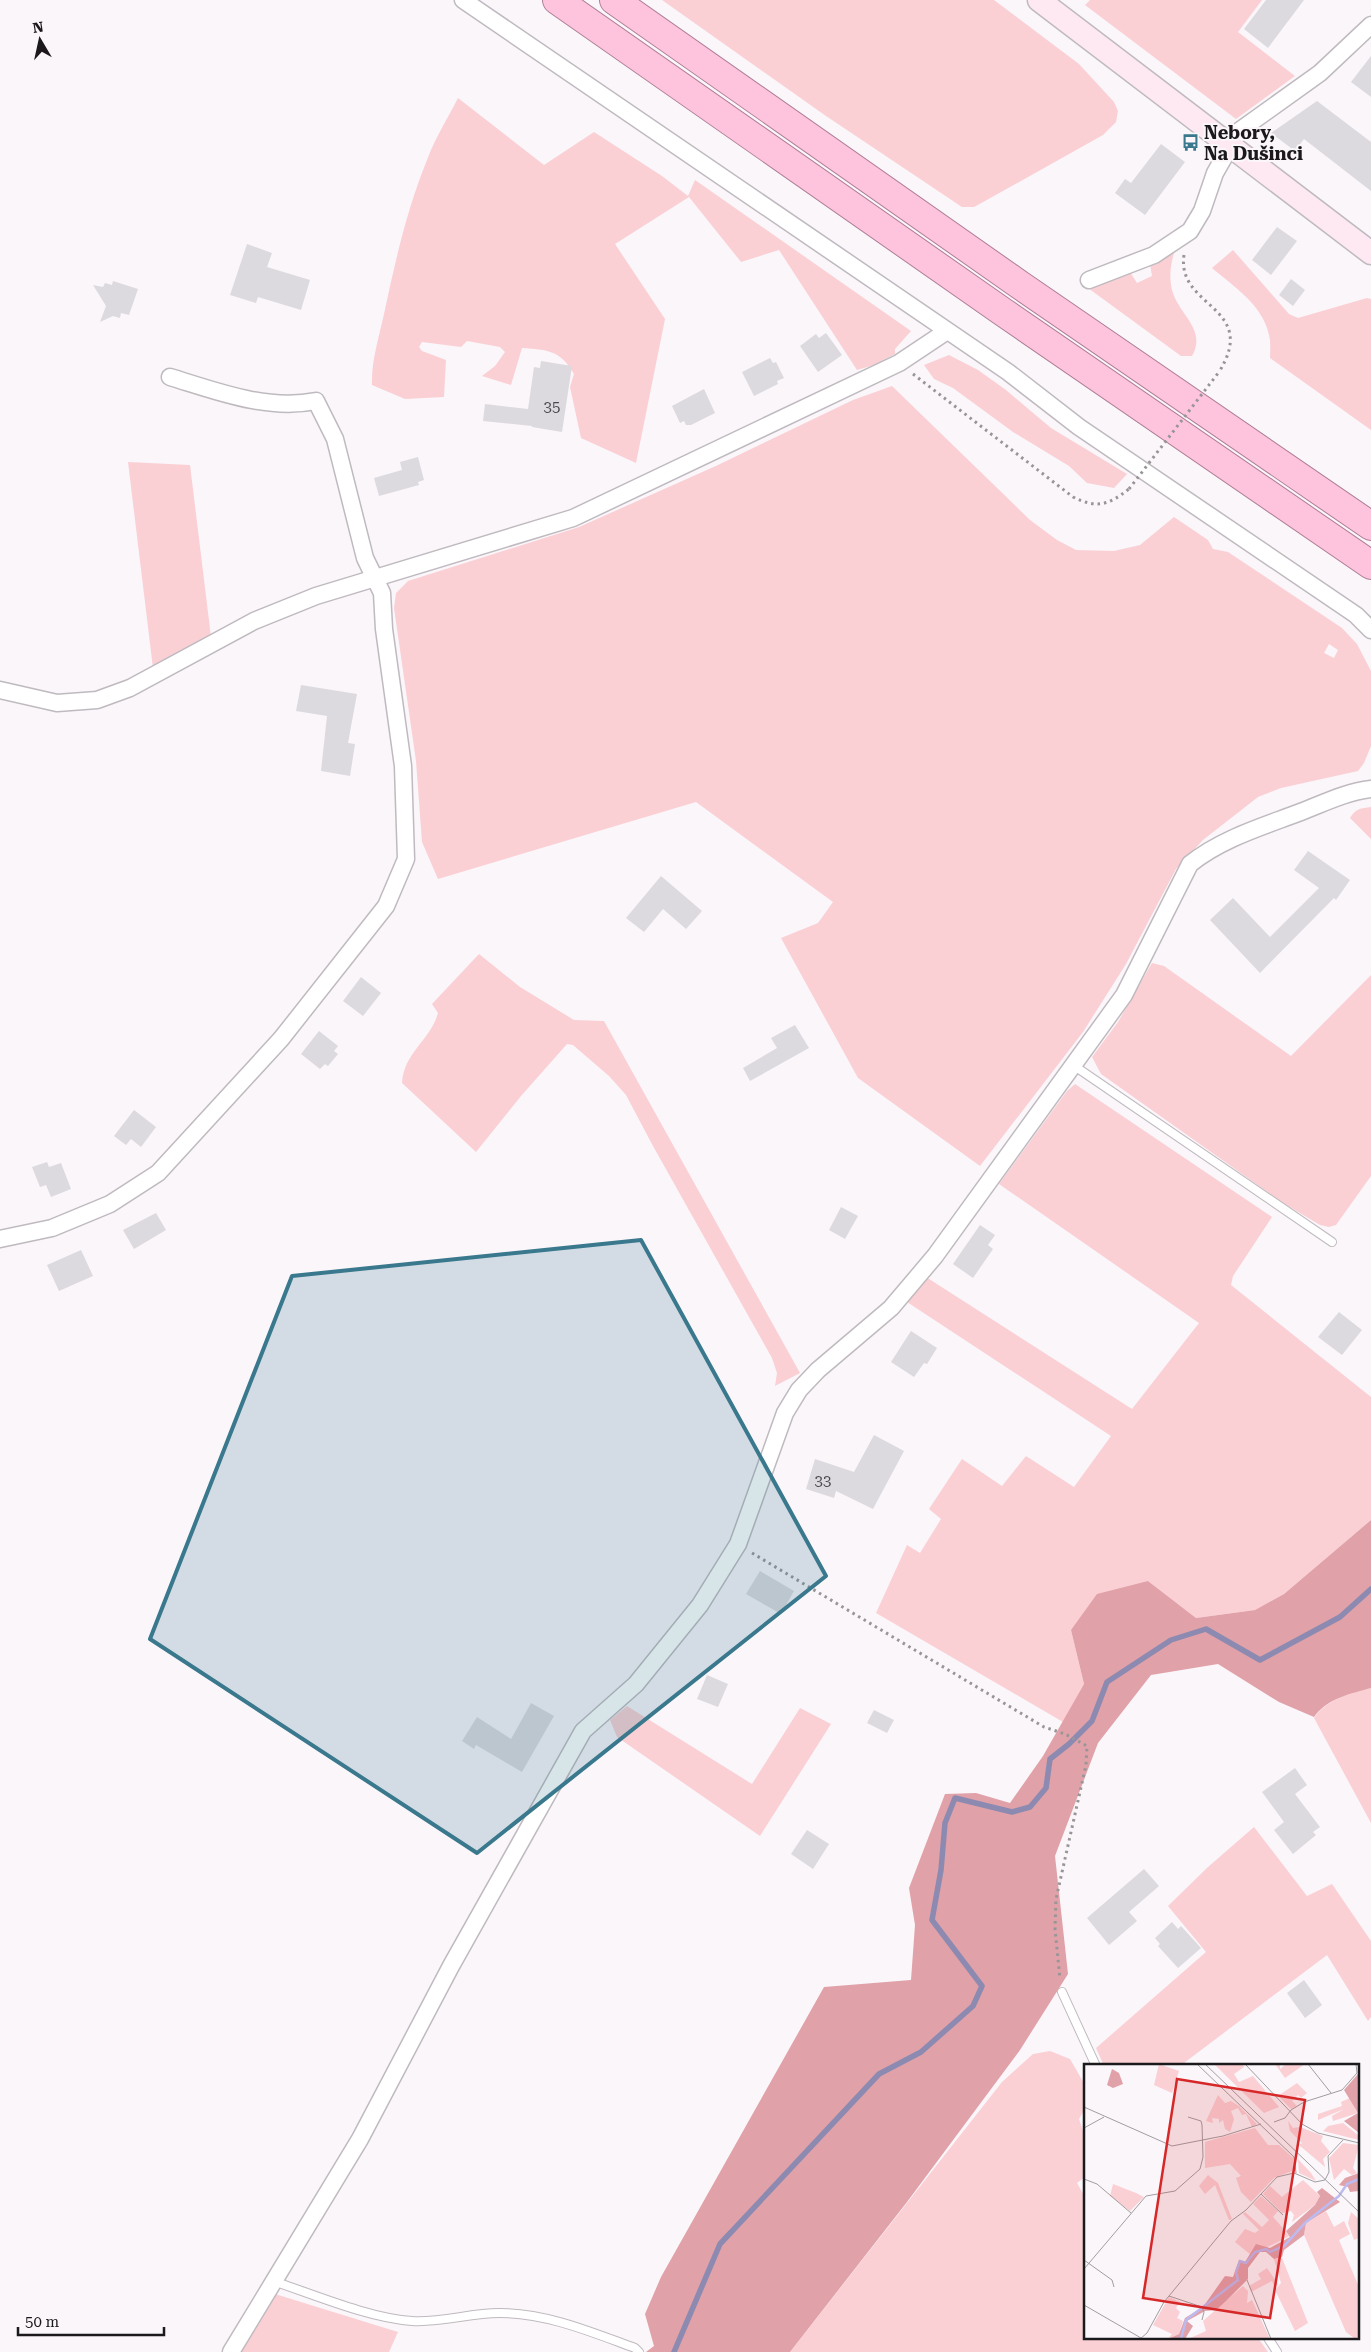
<svg xmlns="http://www.w3.org/2000/svg" width="1371" height="2352" font-family="'Roboto Serif',serif">
  <style>
    .green { fill: #fad0d5; fill-rule: evenodd }
    .forest { fill: #e0a1a8 }
    .lines { fill: none; stroke-linecap: round; stroke-linejoin: round }
    .stream { stroke: #8c8ab1; stroke-width: 5.5 }
    .building { fill: #dddadf }
    .service-casing { stroke: #bfbabf; stroke-width: 10 }
    .minor-casing { stroke: #bfbabf; stroke-width: 19 }
    .secondary-casing { stroke: #bfbabf; stroke-width: 25 }
    .trunk-casing { stroke: #ae7e95; stroke-width: 30 }
    .path { stroke: #989598; stroke-width: 3; stroke-dasharray: 2.5 4; stroke-linecap: butt }
    .service { stroke: #fff; stroke-width: 8 }
    .minor { stroke: #fff; stroke-width: 16 }
    .secondary { stroke: #fee9f3; stroke-width: 22 }
    .trunk { stroke: #fec4de; stroke-width: 28 }
    .path-bridge { stroke: #989598; stroke-width: 3; stroke-dasharray: 2.5 4; stroke-linecap: butt }
    .marked { fill: #39788d; fill-opacity: 0.2; stroke: #39788d; stroke-width: 4; stroke-linejoin: round }
    .labels { text-anchor: middle; stroke-width: 4; stroke-linejoin: round; paint-order: stroke }
    .number-label { font-size: 15px; fill: #4c494c }
    .poi-label { font-size: 18px; font-weight: bold; fill: #1b191b; stroke: #faf6fa; text-anchor: start }
    .inset-river { fill: none; stroke: #bcbbf1; stroke-width: 2.5 }
    .inset-road { fill: none; stroke: #a19ea1; stroke-width: 1 }
    .view { fill: #d62828; fill-opacity: 0.15; stroke: #d62828; stroke-width: 2.5 }
    .inset-edge { fill: none; stroke: #1b191b; stroke-width: 2.5 }
  </style>
  <rect width="100%" height="100%" fill="#faf6fa"/>
  <g class="green">
    <path d="M662,0H994L1079,64L1114,102L1118,111L1116,122L1103,135L985,201L974,207H962L826,116Z"/>
    <path d="M1090,0H1262L1238,32L1295,76L1236,119L1085,5Z"/>
    <path d="M458,98L544,165L594,132L662,176L688,196L695,180L911,331L895,349V354L874,365L857,370L779,250L741,262L689,197L615,244L665,319L636,463L581,438L570,387L574,374C560,350 548,350 522,348L511,385L482,376L495,366L505,352L500,347L467,341L461,347L422,342L419,347L422,351L446,360L444,397L405,399L372,385C371,362 379,337 384,314C395,262 407,209 427,160C435,138 448,118 458,98Z"/>
    <path d="M1175,250C1170,265 1168,281 1174,296C1183,317 1206,332 1192,356H1181L1088,288L1130,272L1137,283L1152,276L1150,264Z"/>
    <path d="M1233,250L1289,314L1298,318L1367,298L1371,299V430L1270,358C1270,351 1271,342 1269,335C1263,305 1233,286 1212,268Z"/>
    <path d="M949,355L978,370L1006,390L1051,428L1127,474L1114,488L1087,483L1069,466L1013,432L953,388L934,379L924,365Z"/>
    <path d="M892,386L1030,520L1057,540L1076,550L1114,551L1140,545L1174,517L1208,540L1213,549L1228,552L1342,628L1357,644L1371,671V746L1364,763L1358,771L1281,788L1258,797L1203,840L1176,869L1126,964L1083,1032L980,1166L858,1078L781,938L818,923L833,902L696,802L438,879L422,842L416,761L394,608L396,593L408,581L579,527L718,465L853,400ZM1329,644L1338,650L1334,658L1324,653Z"/>
    <path d="M128,462L190,465L211,637L153,668Z"/>
    <path d="M1371,807V839L1350,818C1355,809 1361,808 1371,807Z"/>
    <path d="M479,954L520,987L574,1020L604,1021L800,1373L775,1386L777,1373L772,1358L653,1146L626,1095L609,1076L573,1045L567,1044L521,1096L476,1152L402,1083C404,1052 430,1041 438,1013L432,1004Z"/>
    <path d="M1152,963L1164,966L1291,1056L1371,975V1176L1336,1225L1329,1227L1320,1225L1283,1203L1101,1074L1092,1057L1118,1022Z"/>
    <path d="M1075,1084L1272,1217L1233,1276L1231,1285L1371,1397V1520L1284,1594L1255,1610L1196,1618L1148,1581L1071,1630L1084,1684L1063,1722L876,1613L907,1545L920,1553L941,1519L929,1509L962,1459L1002,1486L1026,1456L1074,1487L1111,1436L907,1302L926,1277L1132,1409L1199,1323L999,1184L1067,1091Z"/>
    <path d="M1371,1688V1823L1314,1718C1327,1699 1349,1694 1371,1688Z"/>
    <path d="M627,1706L752,1784L800,1708L831,1724L760,1836L617,1737L610,1720Z"/>
    <path d="M1254,1827L1307,1896L1332,1884L1371,1941V2017L1368,2021L1327,1955L1180,2066H1104L1096,2048L1206,1952L1168,1906L1208,1867Z"/>
    <path d="M1050,2051L1070,2059L1085,2085V2109L1079,2119L1085,2137V2177L1077,2183L1085,2197V2338H1258L1268,2352H790L1002,2082L1033,2054Z"/>
    <path d="M275,2294L398,2332L389,2352H240Z"/>
  </g>
  <path class="forest" d="M1371,1520V1688C1350,1694 1328,1698 1314,1717L1279,1702L1218,1664L1151,1675L1098,1743L1055,1856L1068,1974L1020,2050L907,2202L790,2352H646L654,2346L645,2314L661,2277L824,1987L911,1980L915,1925L909,1888L945,1794L976,1793L1010,1803L1043,1756L1084,1684L1071,1630L1097,1594L1148,1581L1196,1618L1255,1610L1284,1594Z"/>
  <g class="lines">
    <path class="stream" d="M674,2352L720,2244L879,2074L921,2052L973,2006L982,1986L932,1920L941,1870L945,1823L955,1798L1012,1812L1030,1807L1046,1788L1050,1759L1069,1744L1092,1721L1107,1682L1171,1640L1206,1629L1260,1660L1340,1617L1371,1589"/>
  </g>
  <g class="building">
    <path d="M1266,0H1304L1268,48L1244,29Z"/>
    <path d="M1371,56V97L1351,82Z"/>
    <path d="M1317,101L1371,142V191L1304,139L1295,151L1271,133Z"/>
    <path d="M1161,144L1185,162L1145,215L1115,193L1125,179L1131,183Z"/>
    <path d="M1277,227L1297,241L1271,275L1252,260Z"/>
    <path d="M247,244L272,253L267,267L310,280L301,310L258,297L256,303L230,295Z"/>
    <path d="M1291,279L1305,290L1293,306L1279,295Z"/>
    <path d="M113,281L138,289L129,315L121,313L120,318L113,316L100,322L106,306L93,285L103,287L105,283L112,285Z"/>
    <path d="M826,333L842,355L818,372L800,346L816,334L819,338Z"/>
    <path d="M770,358L773,363L776,362L784,378L777,381L778,384L754,396L742,372Z"/>
    <path d="M541,361L572,366L562,432L532,427V426L483,421L485,404L528,409L534,367L540,368Z"/>
    <path d="M704,389L715,413L691,425H686L684,421L680,423L672,406Z"/>
    <path d="M418,457L424,480L418,482L419,485L379,496L374,478L402,470L400,462Z"/>
    <path d="M301,685L357,694L348,743L355,744L350,776L321,771L327,716L296,711Z"/>
    <path d="M1308,851L1350,880L1336,900L1334,898L1260,973L1210,920L1233,898L1270,937L1319,888L1294,870Z"/>
    <path d="M661,876L702,911L686,929L663,909L644,932L626,918Z"/>
    <path d="M361,977L381,993L363,1016L343,1001Z"/>
    <path d="M795,1025L809,1048L750,1081L743,1068L777,1048L771,1038Z"/>
    <path d="M319,1031L338,1046L334,1051L338,1054L328,1066L325,1064L320,1069L301,1054Z"/>
    <path d="M134,1110L156,1127L141,1147L131,1139L126,1145L114,1136Z"/>
    <path d="M47,1162L49,1167L61,1163L71,1189L51,1197L46,1185L40,1187L32,1167Z"/>
    <path d="M841,1207L858,1216L845,1239L829,1230Z"/>
    <path d="M156,1213L166,1230L134,1249L123,1230Z"/>
    <path d="M980,1225L995,1235L988,1245L993,1249L973,1278L953,1264Z"/>
    <path d="M81,1250L93,1276L59,1291L47,1265Z"/>
    <path d="M1339,1312L1362,1330L1342,1355L1318,1337Z"/>
    <path d="M911,1331L937,1348L927,1364L924,1363L914,1377L891,1362Z"/>
    <path d="M874,1435L904,1451L873,1509L836,1491L834,1498L806,1489L815,1459L854,1472Z"/>
    <path d="M760,1571L794,1591L781,1614L746,1594Z"/>
    <path d="M707,1675L728,1684L718,1707L697,1699Z"/>
    <path d="M531,1703L554,1716L522,1772L476,1745L474,1749L462,1741L477,1717L511,1739Z"/>
    <path d="M874,1710L894,1720L887,1733L867,1723Z"/>
    <path d="M1295,1768L1307,1785L1295,1794L1320,1827L1313,1832L1316,1835L1293,1854L1274,1830L1284,1822L1262,1792Z"/>
    <path d="M807,1830L829,1844L813,1869L791,1854Z"/>
    <path d="M1144,1869L1159,1886L1129,1912L1137,1921L1109,1945L1087,1918Z"/>
    <path d="M1172,1922L1178,1929L1181,1926L1201,1948L1178,1968L1158,1946L1160,1944L1155,1938Z"/>
    <path d="M1304,1980L1322,2005L1305,2018L1287,1993Z"/>
  </g>
  <g class="lines">
    <defs>
      <g id="service">
        <path d="M1073,1065L1332,1242"/>
        <path d="M1062,1992L1096,2066"/>
        <path d="M273,2281C315,2295 369,2318 412,2321C441,2323 470,2313 499,2313C547,2313 591,2332 635,2348L639,2352"/>
        <path d="M1268,2338L1277,2352"/>
      </g>
      <g id="minor">
        <path d="M463,0L1008,372L1079,427L1356,615L1371,630"/>
        <path d="M1089,280L1154,255L1190,231L1202,211L1215,173L1239,131L1320,73L1371,25"/>
        <path d="M0,690L57,703L97,700L130,688L254,621L316,596L573,518L899,363L947,331"/>
        <path d="M0,1239L52,1228L110,1204L158,1173L281,1039L386,906L406,859L403,766L384,629L382,593L365,558L335,439L316,401C267,411 216,391 170,377"/>
        <path d="M231,2352L360,2139L451,1966L583,1731L636,1684L700,1605L738,1544L785,1413L799,1390L818,1370L891,1308L935,1256L1124,995L1190,864C1221,839 1261,827 1298,813C1322,804 1345,792 1371,789"/>
      </g>
      <path id="secondary" d="M1039,0L1371,253"/>
      <g id="trunk">
        <path d="M557,0L1003,312L1371,565"/>
        <path d="M614,0L1020,285L1371,526"/>
      </g>
    </defs>
    <use href="#service" class="service-casing"/>
    <use href="#minor" class="minor-casing"/>
    <use href="#secondary" class="secondary-casing"/>
    <use href="#trunk" class="trunk-casing"/>
    <g class="path">
      <path d="M1184,255C1176,308 1260,306 1219,372"/>
      <path d="M913,374L1073,497C1098,509 1108,505 1129,489"/>
      <path d="M752,1553L1044,1727L1065,1734L1087,1746L1086,1765L1056,1899L1055,1929L1060,1979"/>
    </g>
    <use href="#service" class="service"/>
    <use href="#minor" class="minor"/>
    <use href="#secondary" class="secondary"/>
    <use href="#trunk" class="trunk"/>
    <path class="path-bridge" d="M1129,489L1219,372"/>
  </g>
  <path class="marked" d="M641,1240L826,1576L477,1853L150,1639L292,1276Z"/>
  <defs>
    <symbol id="bus-bare" viewBox="-9 -9 18 18"><path d="M-5-6H5V4H4V6H2V4H-2V6H-4V4H-5ZM-3.5-4V0h7V-4ZM-3.5 1.2v1.5H-2V1.2ZM2 1.2v1.5H3.5V1.2Z" fill="#39788d" stroke="#faf6fa" stroke-width="2.5" paint-order="stroke"/></symbol>
  </defs>
  <g fill-rule="evenodd">
    <use href="#bus-bare" x="1178" y="130" width="25" height="25"/>
  </g>
  <g class="labels">
    <g class="number-label">
      <text x="552" y="412">35</text>
      <text x="823" y="1486">33</text>
    </g>
    <g class="poi-label">
      <text x="1204" y="139">Nebory,<tspan x="1204" dy="21">Na Dušinci</tspan></text>
    </g>
  </g>
  <g transform="translate(1084 2064)">
    <rect width="275" height="275" fill="#faf6fa"/>
    <path d="M75,0L95,7L88,29L70,21ZM130,0H158L160,3L150,10L155,18L169,12L195,43L180,49ZM191,0H196V5L202,0H221L201,14ZM213,19L223,29L217,34L214,31L208,37L213,42L207,45L194,32ZM134,31L141,39L147,37L155,42L173,60L168,63L162,50L158,51L154,44L147,47L150,55L146,68L141,65L139,56L135,59V55L128,54L129,59L122,57ZM266,34L274,49L249,57L248,52L260,45L234,56V50L258,42L257,38ZM204,57L209,64L216,63L239,72L237,77L246,88L239,95L241,103L215,81L218,79L206,67ZM259,59L275,72V76L239,67L244,62ZM171,64L184,81H195L209,94L211,102L208,107L190,114L167,138L157,128L152,114L157,112L146,100L121,104V78ZM259,79L275,81L269,104L273,109L268,111L260,105L250,116L245,94ZM214,95L227,109L232,117L215,109ZM124,111L134,119L148,155L145,156L131,121L121,130L115,122ZM219,116L236,132L231,141L208,158L210,151L207,147L198,149L179,130L186,122L198,133ZM29,120L52,129L60,133L46,147L26,132ZM177,132L194,147L189,153L206,172L167,191L151,178L161,165L171,169L175,166L159,150L161,148L178,163L185,156L169,140ZM242,147L250,163L260,157L266,170L255,176L275,223V272L271,275L262,268L220,171L222,159ZM267,148L275,155V174L270,176L264,159ZM198,194L224,259L211,267L191,226L197,219L190,195ZM183,204L194,220L191,224L188,217L167,228L165,222L177,215L174,210ZM159,222L164,227L163,239L168,236L186,275H104L122,267L119,257ZM85,233L96,238L92,244L96,248L93,254L99,257L95,270L84,275L88,270L69,261Z" fill="#fad0d5"/>
    <path d="M275,0V69L260,57L274,49L260,26L274,10ZM28,5L35,9L39,20L29,24L23,21ZM275,109V127L266,128L264,123L255,121L261,114ZM238,124L256,138L222,159L220,171L200,186L198,193L190,195L182,188H176L164,204V215L142,237L132,246L121,247L103,257L109,262L101,275H84L95,270L101,254L119,243L141,212L149,213L155,196L161,198L172,180L186,184L206,173L202,167L231,141L236,132L233,128Z" fill="#e0a1a8"/>
    <path class="inset-river" d="M97,275L102,256L154,216L152,208L156,197L162,199L171,188L182,185L186,188L200,182L222,158L255,132L263,120L275,115"/>
    <path class="inset-road" d="M113,0L210,93L212,109M121,0L275,148M161,0L218,60L234,69L275,79M224,0L247,29M0,43L88,82L139,72L177,60M190,58L201,54L207,46L220,38L258,26L273,9L272,0M0,64L20,53M0,115L13,120L47,149M177,130L199,151M0,196L28,216L30,223M0,205L62,132L91,127L116,105L119,93L118,61L117,57L104,53M163,216L187,275M85,232L118,243L120,248L118,256M0,241L57,274M56,275L63,269L80,238L147,157L162,146L193,113L210,109L231,118L241,116L245,108L244,92L259,76"/>
    <path class="view" d="M93,15L221,36L186,254L59,234Z"/>
    <rect width="275" height="275" class="inset-edge"/>
  </g>
  <g transform="translate(40 40) rotate(351)" stroke="#faf6fa" stroke-width="4" paint-order="stroke">
  <path d="M0-4L9 19L0 12L-9 19Z" fill="#1b191b"/>
  <text y="-8" font-size="14" font-weight="bold" text-anchor="middle" fill="#1b191b">N</text>
  </g>
  <path d="M18 2327v8h146v-8" fill="none" stroke="#1b191b" stroke-width="2.5"/>
  <text x="25" y="2327" font-size="15" fill="#1b191b" stroke="#faf6fa" stroke-width="4" paint-order="stroke">50 m</text>
</svg>
